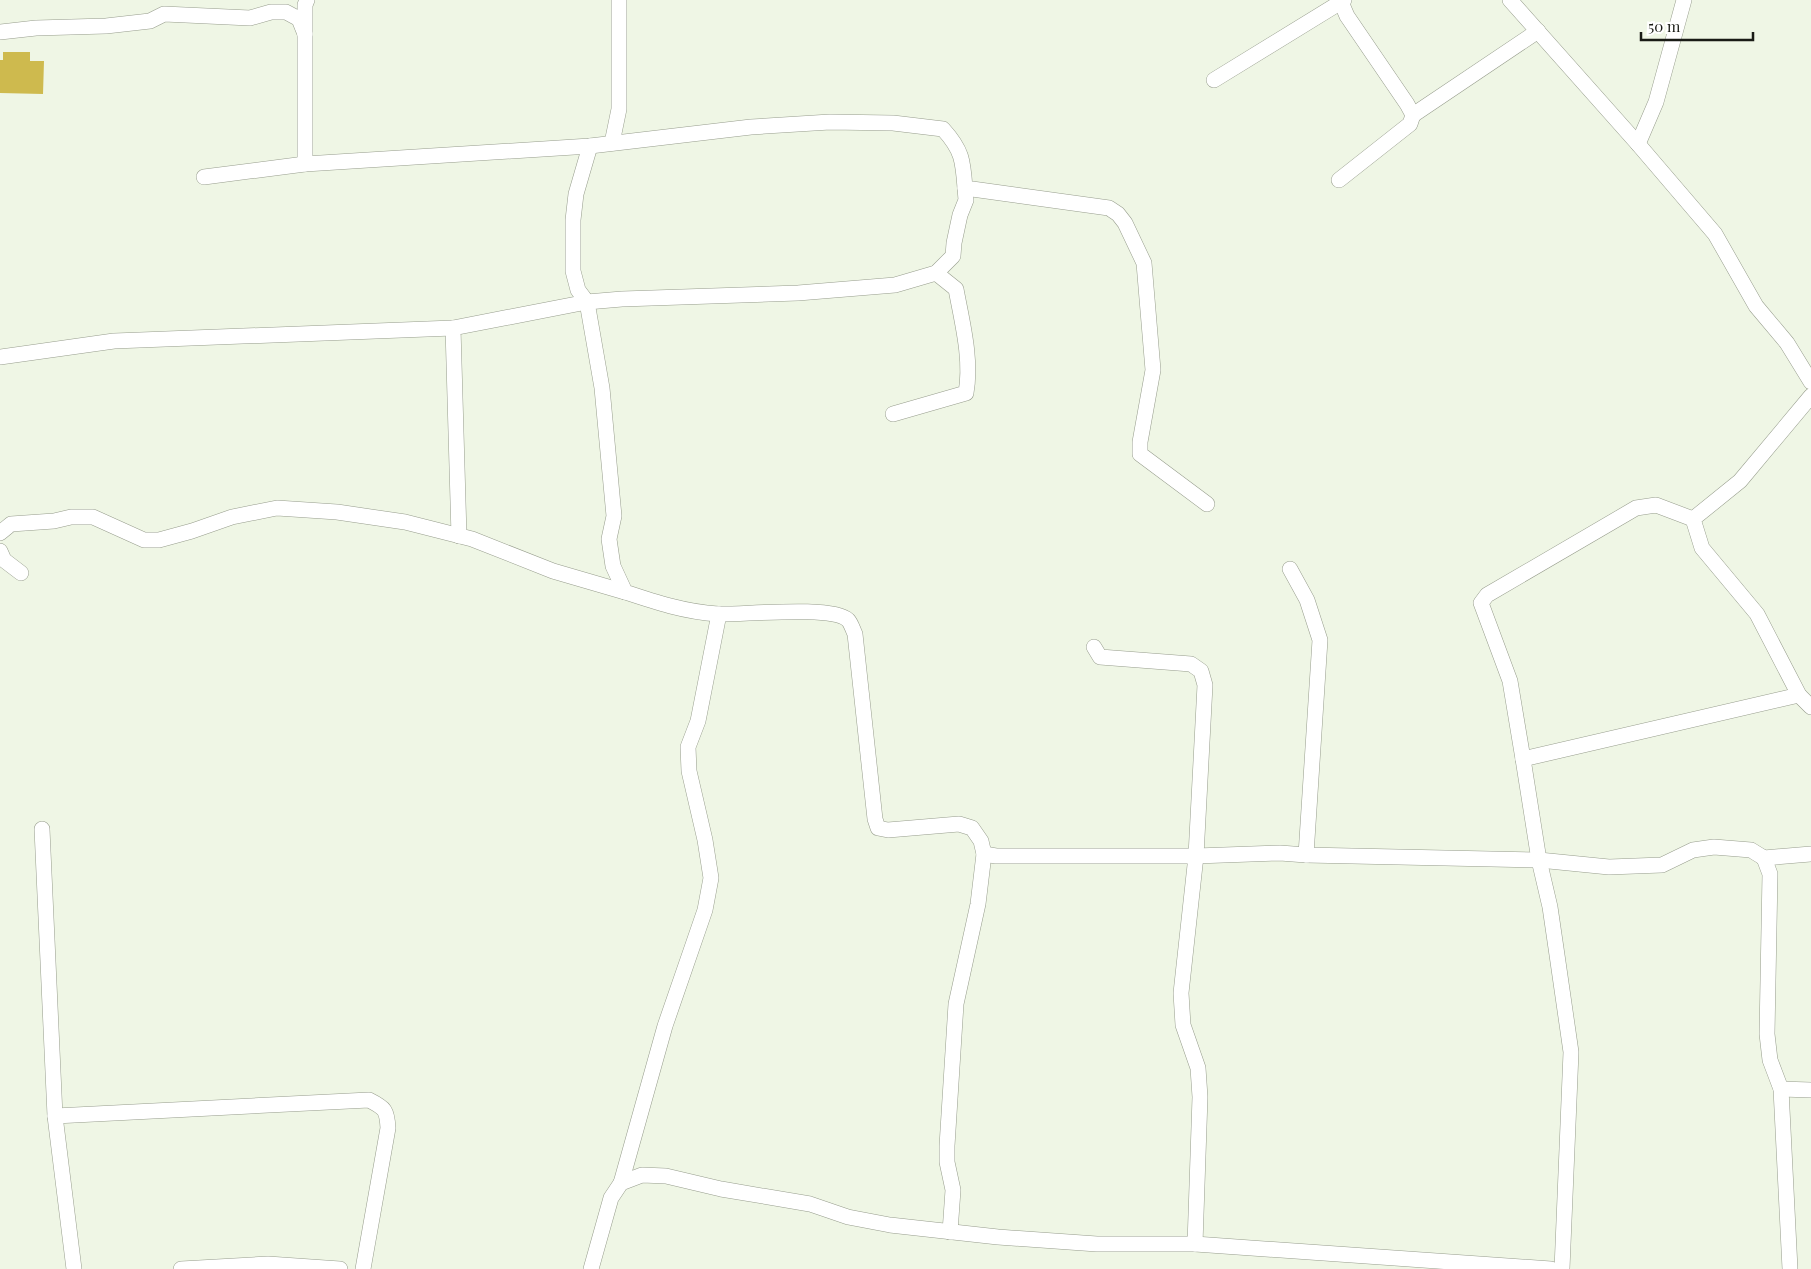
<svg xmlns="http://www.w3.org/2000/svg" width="1811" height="1269" font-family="'Playfair Display',serif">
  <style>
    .building { fill: #ceba4e }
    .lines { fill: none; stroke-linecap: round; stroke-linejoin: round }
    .minor-casing { stroke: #979d8d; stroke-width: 16 }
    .minor { stroke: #fff; stroke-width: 15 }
  </style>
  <rect width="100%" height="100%" fill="#eff6e5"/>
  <path class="building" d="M3,52H30V61H44L43,94L0,93V60H3Z"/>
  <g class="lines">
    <defs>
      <g id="minor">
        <path d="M1510,0L1638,144L1715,234L1756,306L1787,343L1811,382"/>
        <path d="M0,32L36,28L106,26L150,21L164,14L250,18L271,12H286L299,19L305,34"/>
        <path d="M1214,80L1341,2"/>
        <path d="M1413,115L1538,31"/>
        <path d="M612,143L619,109V0"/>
        <path d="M1638,144L1656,102L1684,0"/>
        <path d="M590,146L576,194L573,220V271L578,290L587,302L602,388L614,516L609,539L613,566L625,592C655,602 685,612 718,614C742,615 832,605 848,620C851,623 853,630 855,634L875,819L878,828L888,830L959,824L972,828L981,841L984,854L978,904L956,1004L947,1146V1162L953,1190L950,1232"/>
        <path d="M305,164V5L307,0"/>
        <path d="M204,177L305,164L590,146L751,127L830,122L893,123L943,129C962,150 963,160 965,188L1109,208L1118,214L1125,223L1144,263L1153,370L1140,442V454L1207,504"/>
        <path d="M1339,180L1410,124L1413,115L1407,104L1347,16L1341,2L1344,0"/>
        <path d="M0,357L114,341L453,328"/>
        <path d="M1811,396L1740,481L1693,519L1702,548L1757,614L1799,695L1811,707"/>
        <path d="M893,414L966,393C972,359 962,322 956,289L936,273"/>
        <path d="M0,533L11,524L54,521L71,517H93L144,540H159L192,531L232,517L277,508L337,512L405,522L472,539L553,571L625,592"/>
        <path d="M459,536L453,328L587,302L622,299L798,293L895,285L936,273L953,256L954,243L960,215L966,200L965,188"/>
        <path d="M0,551L4,560L21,573"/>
        <path d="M1290,569L1307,600L1320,640L1306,855"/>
        <path d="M1094,647L1100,657L1191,664L1201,671L1205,685L1196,856L1181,993L1183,1025L1198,1068L1200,1097L1195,1244"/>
        <path d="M1523,759L1510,681L1481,603L1487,595L1636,508L1656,505L1693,519"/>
        <path d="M42,829L55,1116L74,1269"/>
        <path d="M984,854L996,856H1196L1280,853L1306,855L1539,860L1609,867L1662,865L1693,850L1714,847L1751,850L1764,858L1811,854"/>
        <path d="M1764,858L1770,874L1767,1034L1770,1060L1781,1089L1790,1269"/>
        <path d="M1781,1089L1811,1090"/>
        <path d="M55,1116L369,1100C385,1108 387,1110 388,1128L363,1269"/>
        <path d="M621,1183L665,1026L705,910L711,878L705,840L689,771L688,747L698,721L719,614"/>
        <path d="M181,1269L268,1264L340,1269"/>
        <path d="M591,1269L611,1198L621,1183L642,1175L666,1176L721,1189L810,1204L848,1217L890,1225L998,1237L1097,1244H1195L1551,1269"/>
        <path d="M1562,1269L1571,1052L1556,948L1550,907L1539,860L1523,759L1799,695"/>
      </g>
    </defs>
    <use href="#minor" class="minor-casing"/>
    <use href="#minor" class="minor"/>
  </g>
  <path d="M1641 32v8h112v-8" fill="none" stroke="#191b15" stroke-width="2.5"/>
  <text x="1648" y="32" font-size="15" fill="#191b15" stroke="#ffffff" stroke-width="4" paint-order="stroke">50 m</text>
</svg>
